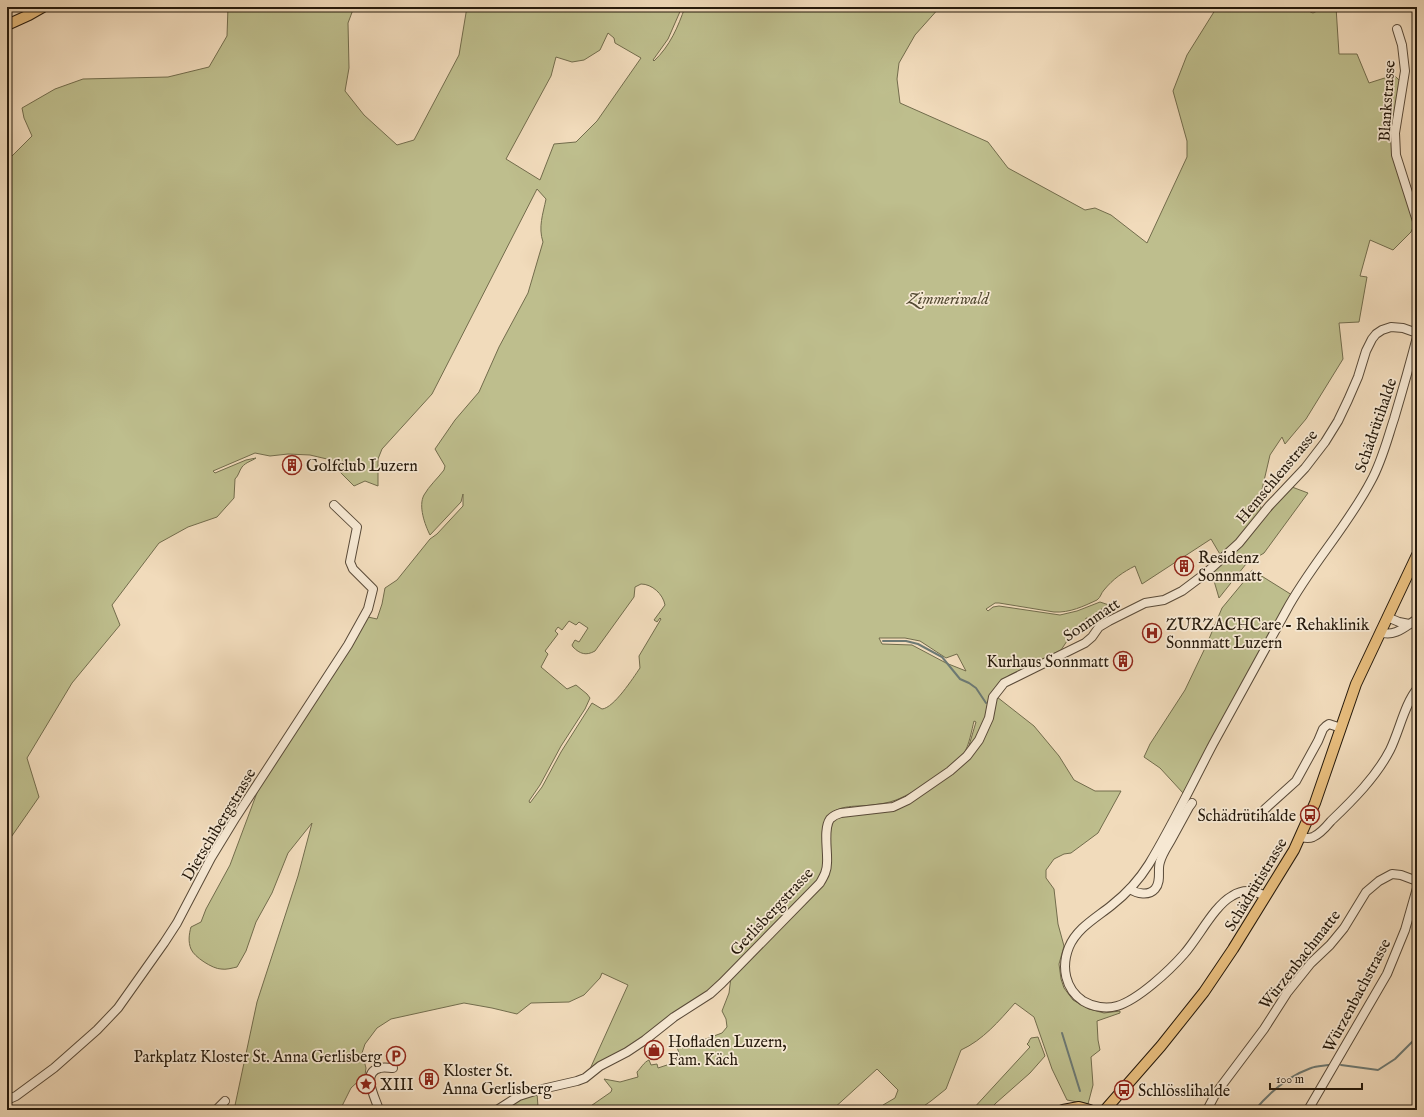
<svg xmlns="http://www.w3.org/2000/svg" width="1424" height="1117" font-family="'IM FELL English',serif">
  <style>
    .green { fill: #bebe8d; stroke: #726c4c; fill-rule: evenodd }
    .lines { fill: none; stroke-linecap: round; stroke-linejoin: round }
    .stream { stroke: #6d7973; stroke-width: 2 }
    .minor-casing { stroke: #594a38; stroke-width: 10 }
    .major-casing { stroke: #261a0c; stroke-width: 12 }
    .minor { stroke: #f6e8d3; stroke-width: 8 }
    .major { stroke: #e8be7e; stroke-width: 10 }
    .labels { text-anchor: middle; stroke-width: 3.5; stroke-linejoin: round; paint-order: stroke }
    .street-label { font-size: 16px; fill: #261a0c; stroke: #f6e8d3 }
    .park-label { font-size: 16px; font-style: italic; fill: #544b33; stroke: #f6e8d3 }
    .poi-label { font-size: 16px; fill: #261a0c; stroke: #f6e8d3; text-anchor: start }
  </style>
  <rect width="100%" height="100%" fill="#f1dbbb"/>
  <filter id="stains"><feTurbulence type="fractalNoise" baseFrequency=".005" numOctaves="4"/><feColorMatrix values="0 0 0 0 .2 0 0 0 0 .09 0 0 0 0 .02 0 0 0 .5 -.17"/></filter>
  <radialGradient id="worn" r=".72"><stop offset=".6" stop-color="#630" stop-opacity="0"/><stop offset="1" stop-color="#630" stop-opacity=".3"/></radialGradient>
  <g class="green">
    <path d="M228,7H354L348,23L349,68L345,91L364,115L397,145L414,140L459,55L467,7H682L668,39L653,60L654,61C670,46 678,27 685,7H940L915,35L899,63L897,79L900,103L988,142L1008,168L1085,210L1095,208L1111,215L1147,243L1187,157V141L1173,91L1187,55L1217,7H1299L1313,13L1325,7H1336L1339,54H1357L1369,83L1394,75L1400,81L1396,108L1398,173L1399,174L1415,223L1411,232L1393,250L1370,240L1360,276L1367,277L1359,322L1339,323L1343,359L1306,419L1285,444L1282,437L1270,455L1260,498L1261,511L1250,528L1221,556L1211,539L1142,584L1135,566C1123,572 1113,579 1104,590C1101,593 1101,597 1097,600C1084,606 1070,613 1054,612L999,603H995L986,609L988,611L993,607L999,606L1060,615L1077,611L1100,602L1112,606L1106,610L1101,609L1100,614L1091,619L1086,618L1085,623L1075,629L1061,650L1008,676L1002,682L987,722L968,749L976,722L974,721C972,729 969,746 964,753C951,770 916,792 896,800C888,803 880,804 872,805C856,807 840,804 828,816L825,865L821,877L724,979L649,1034L590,1072V1069L628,985L602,973L600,978L584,995L569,1002L531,1003L517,1014L492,1008L464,1003L391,1019L377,1028L365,1044L362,1053L366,1068L365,1075L351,1088L340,1110H234L257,1002L298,876L312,823L288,853L272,893L256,922L246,951L237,967C232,968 226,970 221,969C213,969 194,957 191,949C188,942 189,934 191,927L201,922L206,909L230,865L258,790L368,617L377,619L382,604L385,588L397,580L430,539L437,534L463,506V494L461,502L430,535C425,525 418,506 424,495C429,486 438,478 444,470L445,466L435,449L455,420L479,392L499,347L528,293L543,242C538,227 543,214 546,199L537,189L432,394L382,449L378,459V486L365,481L354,486L327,459L310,455L288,454L270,456L255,453L213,471L215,473L246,460L256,458C252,461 246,462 242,467C239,471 239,475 235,479L234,498L217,517L188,527L159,543L112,605L120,625L72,683L27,758L39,797L7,843V161L32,136L24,118L22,108L55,89L83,79L168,77L209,67L227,36ZM608,33L614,38L615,43L641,58L597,121L576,142L554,144L540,180L506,159L551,76L556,57L572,62L584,60L600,50ZM641,584C652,584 663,594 665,605L654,620L657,622L660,618L661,619L639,656L640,668C633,678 614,708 602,709L592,703L561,752L542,787L530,803L529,801L540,785L561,746L585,709L590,698L587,694L576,685L567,689L541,667L548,654L545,651L558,634L555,631L558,627L562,630L569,621L576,625L579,622L588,628L579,642L575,640L572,645L573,647C580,654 586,656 595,651L634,597L635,587ZM879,638H905L920,641L946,658L957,654L966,671L946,663L912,645L882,644Z"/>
    <path d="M1292,487L1308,493L1264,553L1246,564L1219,598L1212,574L1269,510L1271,511L1273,508L1272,507Z"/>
    <path d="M1252,570L1292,595L1183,793L1160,768L1144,757L1150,744L1185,690L1206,646L1222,608L1246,579Z"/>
    <path d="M997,697L1034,726L1059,756L1074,780L1095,791H1121L1098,833L1071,853L1064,854L1054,859L1046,870V878L1054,889L1058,924L1064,946L1059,964L1061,979L1064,988L1073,1000L1089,1009L1104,1013L1120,1011V1013L1097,1021L1098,1040L1100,1050L1091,1057L1093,1085L1088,1104L1067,1100L1052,1069L1034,1017L1015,1003C999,1021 983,1040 961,1050L946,1089L931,1101L918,1110H884L883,1105L895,1098L898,1090L877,1069L832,1110H585L611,1092L612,1089L604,1079L620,1082L638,1077L637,1072C641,1068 644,1062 649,1060L651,1065L657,1064L658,1068L676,1062L675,1058L680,1056L677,1047H684L722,1033L727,1027L726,1019L722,1011L729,993L731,977L822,885L831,822L842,814L908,802L971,754Z"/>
    <path d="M1038,1037L1045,1056L1030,1073L996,1103L989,1110H972L1030,1047L1027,1044L1029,1042V1041L1031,1038Z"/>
    <path d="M537,1093L538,1107L540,1110H500L513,1101Z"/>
  </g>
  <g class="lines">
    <g class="stream">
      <path d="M883,641H906L918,644L942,657L960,679L969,683L976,688L986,703"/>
      <path d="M1062,1033L1080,1091"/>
      <path d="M1341,1065L1378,1070L1395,1059L1417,1037"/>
      <path d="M1255,1110C1269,1093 1289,1076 1311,1068C1316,1066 1323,1066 1329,1065"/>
    </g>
    <defs>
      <g id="minor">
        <path d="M1397,29L1402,45L1405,71L1395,133L1396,155L1417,221"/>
        <path d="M1387,617L1399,622L1409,624"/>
        <path d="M1380,632C1394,638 1406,626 1417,619"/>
        <path d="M1265,809L1296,781L1318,741L1323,729L1326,726L1329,724L1341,728"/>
        <path d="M1301,837C1305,838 1308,839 1313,837C1320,834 1326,827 1331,821C1353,800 1376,777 1390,750C1399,732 1405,703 1417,689"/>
        <path d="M1130,889C1137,894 1149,896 1155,889C1162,881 1157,870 1160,862C1162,854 1167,847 1171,840C1177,829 1183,818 1189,807L1192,803"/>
        <path d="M1265,896C1254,890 1243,889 1232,896C1214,906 1199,937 1184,954C1170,970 1138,1000 1117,1006C1106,1009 1093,1007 1083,1001C1065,989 1061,967 1069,947C1077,928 1096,918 1112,905C1126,894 1139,880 1149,864C1172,826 1192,784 1213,744C1237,700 1261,656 1286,611C1310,566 1347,527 1371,481C1382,461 1387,440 1394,419C1402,392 1410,364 1417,337"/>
        <path d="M7,1100L16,1096L54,1068L97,1030L118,1008L164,943L177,923L211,858L236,817L348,645L368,609L373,589L353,569L350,562L357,527L334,505"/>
        <path d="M216,1110L225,1101"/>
        <path d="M379,1110C376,1099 360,1072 380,1068C384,1067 389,1068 393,1068"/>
        <path d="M497,1110L519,1096L538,1090L577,1081L585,1078L600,1066L627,1052L645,1040L674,1017L710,994L722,983L820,883C824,876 827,871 827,863C828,851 823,829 830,819C833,816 837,814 841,813L893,807L908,800L950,771L967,756L979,740L989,718L993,697L1004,683L1085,643L1092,637L1099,627L1109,621L1145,603L1164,600L1182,591L1206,573L1239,543L1269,506L1305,468L1325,442L1338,421L1348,400L1358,377L1366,351L1372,339L1376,334L1382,330L1391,327L1403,328L1417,333"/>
        <path d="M1207,1110L1216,1093L1264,1029L1287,993L1311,963L1330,945L1344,928L1366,892L1379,881L1392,874L1401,875L1417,881"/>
        <path d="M1308,1110L1387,974L1405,930L1417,888"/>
      </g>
      <g id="major">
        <path d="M7,25L29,15L43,7"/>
        <path d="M1063,1110L1079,1107L1090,1110"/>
        <path d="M1105,1110L1161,1046L1204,992L1233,949L1294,850L1315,803L1356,684L1417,555"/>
      </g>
    </defs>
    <use href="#minor" class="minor-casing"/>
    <use href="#major" class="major-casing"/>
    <use href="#minor" class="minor"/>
    <use href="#major" class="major"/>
  </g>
  <defs>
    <symbol id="building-ring" viewBox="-11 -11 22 22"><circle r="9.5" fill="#f6e8d3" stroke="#8f2418" stroke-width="1.5"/><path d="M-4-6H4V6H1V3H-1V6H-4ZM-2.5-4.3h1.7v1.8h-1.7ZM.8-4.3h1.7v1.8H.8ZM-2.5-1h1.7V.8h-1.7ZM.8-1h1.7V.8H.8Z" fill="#8f2418"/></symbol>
    <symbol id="hospital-ring" viewBox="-11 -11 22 22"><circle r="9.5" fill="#f6e8d3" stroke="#8f2418" stroke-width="1.5"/><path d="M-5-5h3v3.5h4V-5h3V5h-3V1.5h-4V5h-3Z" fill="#8f2418"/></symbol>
    <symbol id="bus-ring" viewBox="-11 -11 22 22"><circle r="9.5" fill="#f6e8d3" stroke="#8f2418" stroke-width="1.5"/><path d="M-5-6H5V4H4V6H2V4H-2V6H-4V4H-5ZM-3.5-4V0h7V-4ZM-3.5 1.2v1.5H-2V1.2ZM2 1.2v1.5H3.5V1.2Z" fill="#8f2418"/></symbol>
    <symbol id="shop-ring" viewBox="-11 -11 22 22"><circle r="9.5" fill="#f6e8d3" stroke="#8f2418" stroke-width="1.5"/><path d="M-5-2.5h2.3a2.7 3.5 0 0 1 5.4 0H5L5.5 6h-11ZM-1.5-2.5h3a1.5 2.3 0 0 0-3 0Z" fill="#8f2418"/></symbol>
    <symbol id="parking-ring" viewBox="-11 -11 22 22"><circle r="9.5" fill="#f6e8d3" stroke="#8f2418" stroke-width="1.5"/><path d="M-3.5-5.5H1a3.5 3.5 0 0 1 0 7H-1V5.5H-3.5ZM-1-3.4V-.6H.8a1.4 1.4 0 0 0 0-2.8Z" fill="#8f2418"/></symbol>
    <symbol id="sight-ring" viewBox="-11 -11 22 22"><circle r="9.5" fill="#f6e8d3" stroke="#8f2418" stroke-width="1.5"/><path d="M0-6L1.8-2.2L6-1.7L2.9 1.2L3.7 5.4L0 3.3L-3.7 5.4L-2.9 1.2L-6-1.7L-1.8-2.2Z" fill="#8f2418"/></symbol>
  </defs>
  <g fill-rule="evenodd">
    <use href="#building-ring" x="281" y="454" width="22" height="22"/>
    <use href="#building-ring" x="1173" y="555" width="22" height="22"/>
    <use href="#hospital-ring" x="1141" y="622" width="22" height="22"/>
    <use href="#building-ring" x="1112" y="650" width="22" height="22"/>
    <use href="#bus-ring" x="1299" y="804" width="22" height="22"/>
    <use href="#shop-ring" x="643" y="1039" width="22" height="22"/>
    <use href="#parking-ring" x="385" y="1045" width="22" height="22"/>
    <use href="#building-ring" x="418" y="1068" width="22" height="22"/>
    <use href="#sight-ring" x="355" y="1073" width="22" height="22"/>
    <use href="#bus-ring" x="1113" y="1079" width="22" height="22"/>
  </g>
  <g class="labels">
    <g class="street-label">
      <text transform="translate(1386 101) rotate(-86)" y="6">Blankstrasse</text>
      <text transform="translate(1375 425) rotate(-71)" y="6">Schädrütihalde</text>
      <text transform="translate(1276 476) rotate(-50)" y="6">Hemschlenstrasse</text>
      <text transform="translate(1091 619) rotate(-34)" y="6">Sonnmatt</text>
      <text transform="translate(218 824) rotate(-59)" y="6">Dietschibergstrasse</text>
      <text transform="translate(1255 884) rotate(-59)" y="6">Schädrütistrasse</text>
      <text transform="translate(771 911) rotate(-47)" y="6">Gerlisbergstrasse</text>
      <text transform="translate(1299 959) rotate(-52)" y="6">Würzenbachmatte</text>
      <text transform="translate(1356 995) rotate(-62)" y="6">Würzenbachstrasse</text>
    </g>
    <g class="park-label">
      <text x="948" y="304">Zimmeriwald</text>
    </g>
    <g class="poi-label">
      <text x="306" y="471">Golfclub Luzern</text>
      <text x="1198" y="563">Residenz<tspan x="1198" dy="18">Sonnmatt</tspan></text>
      <text x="1166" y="630">ZURZACHCare - Rehaklinik<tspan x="1166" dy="18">Sonnmatt Luzern</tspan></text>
      <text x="1109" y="667" text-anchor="end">Kurhaus Sonnmatt</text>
      <text x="1296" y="821" text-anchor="end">Schädrütihalde</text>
      <text x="668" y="1047">Hofladen Luzern,<tspan x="668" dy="18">Fam. Käch</tspan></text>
      <text x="382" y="1062" text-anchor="end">Parkplatz Kloster St. Anna Gerlisberg</text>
      <text x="443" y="1076">Kloster St.<tspan x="443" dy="18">Anna Gerlisberg</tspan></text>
      <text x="380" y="1090">XIII</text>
      <text x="1138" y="1096">Schlösslihalde</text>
    </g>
  </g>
  <rect width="1424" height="1117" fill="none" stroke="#f1dbbb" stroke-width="24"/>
  <rect x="8" y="8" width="1408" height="1101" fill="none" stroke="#261a0c" stroke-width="2"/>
  <rect x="12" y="12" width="1400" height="1093" fill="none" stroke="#261a0c"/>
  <path d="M1270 1083v6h92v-6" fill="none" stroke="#261a0c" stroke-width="2"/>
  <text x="1276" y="1083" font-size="12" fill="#261a0c" stroke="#f6e8d3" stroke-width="3" paint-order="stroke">100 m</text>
  <rect width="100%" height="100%" filter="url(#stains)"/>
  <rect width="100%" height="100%" fill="url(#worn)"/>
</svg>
